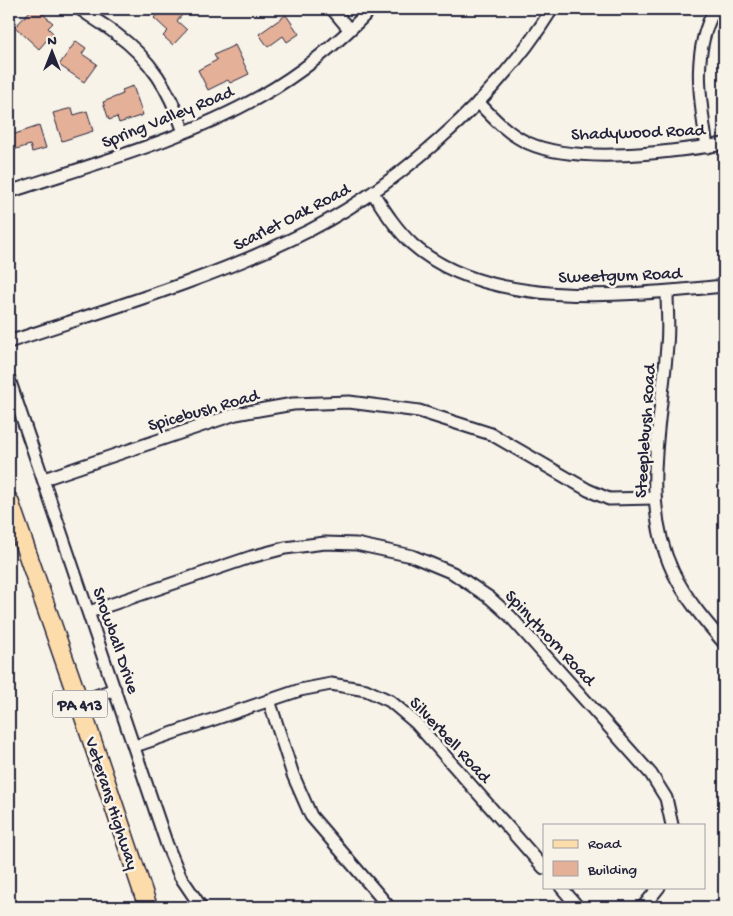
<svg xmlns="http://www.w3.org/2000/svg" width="733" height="916" font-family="'Gochi Hand',sans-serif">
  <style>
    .building { fill: #e5b098; stroke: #22223b }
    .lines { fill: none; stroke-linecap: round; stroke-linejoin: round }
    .street-casing { stroke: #22223b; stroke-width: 15 }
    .primary-casing { stroke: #22223b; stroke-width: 21 }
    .street { stroke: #f7f3e8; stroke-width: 11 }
    .primary { stroke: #fddcac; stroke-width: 18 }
    .labels { text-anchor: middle; stroke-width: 5; stroke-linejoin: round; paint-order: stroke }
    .shield { fill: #f7f3e8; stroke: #62616f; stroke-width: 1 }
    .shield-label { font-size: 16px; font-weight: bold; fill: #22223b }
    .street-label { font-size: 18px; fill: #22223b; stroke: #f7f3e8 }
  </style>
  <rect width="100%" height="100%" fill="#f7f3e8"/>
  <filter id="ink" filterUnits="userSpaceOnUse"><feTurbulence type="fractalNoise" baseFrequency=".02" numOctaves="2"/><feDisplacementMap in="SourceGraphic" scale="10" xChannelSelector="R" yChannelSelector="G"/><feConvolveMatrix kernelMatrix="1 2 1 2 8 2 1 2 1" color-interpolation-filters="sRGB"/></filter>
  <g filter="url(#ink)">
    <g class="building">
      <path d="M32,9H37L53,23L48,28L53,33L39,49L15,27Z"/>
      <path d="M162,9H175L182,15L177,21L187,30L173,45L163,36L168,31L154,18Z"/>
      <path d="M286,15L299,34L287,42L283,36L268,47L259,34Z"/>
      <path d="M76,41L86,48L82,54L97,64L84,82L59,65Z"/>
      <path d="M235,45L249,74L230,83L228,80L208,90L198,70L217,60L214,55Z"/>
      <path d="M133,86L143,115L119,123L117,117L109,120L103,102L123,94L122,90Z"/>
      <path d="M72,108L74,115L87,111L93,131L62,141L53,113Z"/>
      <path d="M39,126L46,148L32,152L30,145L13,150L9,136Z"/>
    </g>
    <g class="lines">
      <defs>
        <g id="street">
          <path d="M80,9C91,17 103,24 115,33C152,60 169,89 184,132"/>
          <path d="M332,9L349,29"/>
          <path d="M478,102C493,118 508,134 528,143C577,165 671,152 724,144"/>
          <path d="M707,147C700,100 691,52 715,9"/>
          <path d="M9,192C93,164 183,140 261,96C302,73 339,42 371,9"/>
          <path d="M373,193C384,210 396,229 412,244C488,312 631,295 724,286"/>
          <path d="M667,292C667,309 669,327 667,345C662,419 639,501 673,572C686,599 705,621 724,643"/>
          <path d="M9,342C104,310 202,282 292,239C389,194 496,100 552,9"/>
          <path d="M9,379L167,845L180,876L201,907"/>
          <path d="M44,479L236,414L293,404L349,402L419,411L491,434L588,490L609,499L655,498"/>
          <path d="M89,612L251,557L285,548L325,543L356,544L412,556L453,573L490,598L510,616L651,774L666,798L672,825"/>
          <path d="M269,700L293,775L311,816L389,907"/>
          <path d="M79,702L115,689"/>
          <path d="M135,746L300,690L331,684L366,690L390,701L416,723L544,868"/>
          <path d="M561,887L578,907"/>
          <path d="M643,907L659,887"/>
        </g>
        <path id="primary" d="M9,501L79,702L148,907"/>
      </defs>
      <use href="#street" class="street-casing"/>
      <use href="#primary" class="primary-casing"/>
      <use href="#street" class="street"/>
      <use href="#primary" class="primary"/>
    </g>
  </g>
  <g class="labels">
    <rect class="shield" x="52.5" y="690.5" width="55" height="27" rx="4"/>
    <g class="shield-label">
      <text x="80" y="710">PA 413</text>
    </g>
    <g class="street-label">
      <text transform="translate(167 116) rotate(-22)" y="6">Spring Valley Road</text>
      <text transform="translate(638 131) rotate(-2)" y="6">Shadywood Road</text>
      <text transform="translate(291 216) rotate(-27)" y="6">Scarlet Oak Road</text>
      <text transform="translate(620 274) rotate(-2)" y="6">Sweetgum Road</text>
      <text transform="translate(203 409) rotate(-16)" y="6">Spicebush Road</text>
      <text transform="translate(644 431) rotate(-86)" y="6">Steeplebush Road</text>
      <text transform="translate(551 637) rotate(47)" y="6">Spinythorn Road</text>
      <text transform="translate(117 640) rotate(71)" y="6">Snowball Drive</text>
      <text transform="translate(451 739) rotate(47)" y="6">Silverbell Road</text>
      <text transform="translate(113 803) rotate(72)" y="6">Veterans Highway</text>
    </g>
  </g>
  <rect width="733" height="916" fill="none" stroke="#f7f3e8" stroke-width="30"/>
  <rect x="15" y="15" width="703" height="886" fill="none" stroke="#22223b" stroke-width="2" filter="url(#ink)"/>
  <rect x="543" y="824" width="162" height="65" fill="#f7f3e8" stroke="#a29fa3"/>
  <rect x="553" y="840" width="25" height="8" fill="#fddcac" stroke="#a29fa3"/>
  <text x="588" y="848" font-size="15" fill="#22223b">Road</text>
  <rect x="553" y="861" width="25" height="15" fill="#e5b098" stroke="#a29fa3"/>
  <text x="588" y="874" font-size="15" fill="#22223b">Building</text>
  <g transform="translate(52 52)" stroke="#f7f3e8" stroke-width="4" paint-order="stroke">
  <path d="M0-4L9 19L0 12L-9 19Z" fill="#22223b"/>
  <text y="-8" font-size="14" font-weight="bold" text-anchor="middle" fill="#22223b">N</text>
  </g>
</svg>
